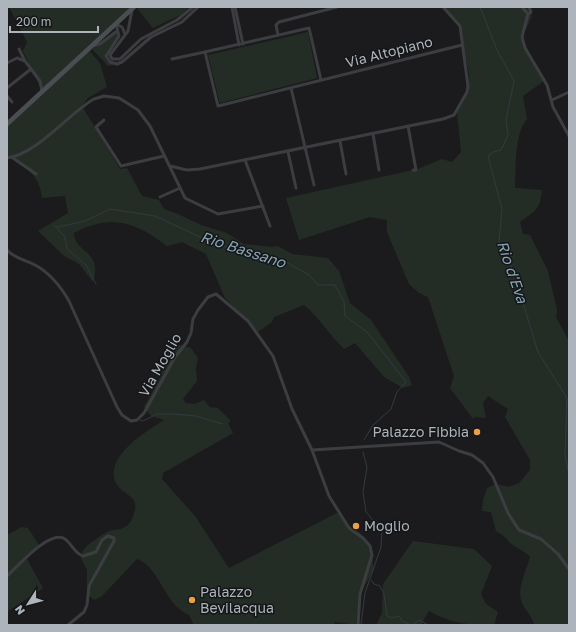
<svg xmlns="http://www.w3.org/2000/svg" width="576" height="632" font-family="'Golos Text',sans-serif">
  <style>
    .green { fill: #242d25 }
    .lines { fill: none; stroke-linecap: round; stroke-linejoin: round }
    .stream { stroke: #313b40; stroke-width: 1 }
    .street { stroke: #3c3d41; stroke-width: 3 }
    .secondary { stroke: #4a4d51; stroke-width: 4.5 }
    .poi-dot { fill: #e9a046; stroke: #151618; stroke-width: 1.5 }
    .labels { text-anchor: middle; stroke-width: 3; stroke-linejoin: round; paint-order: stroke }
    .street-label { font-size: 14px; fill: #aeb4bb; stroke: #151618 }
    .poi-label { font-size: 14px; fill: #aeb4bb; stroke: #151618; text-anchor: start }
    .water-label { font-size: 15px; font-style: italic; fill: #87a4b4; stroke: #151618 }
  </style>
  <rect width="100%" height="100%" fill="#1b1b1d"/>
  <g class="green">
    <path d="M9,7H133L87,48L100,63L107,87L88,98L82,106L120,169L127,168L142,196L159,200L164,209L178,214L201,225L227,233L244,244L272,247L278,246L292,254L328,258L339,271L350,303L371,320L409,377L412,385L403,388L384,377L355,343L344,349C329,335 320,318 304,305L274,317L272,322L258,332L225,298L206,254L182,242L167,246C135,222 112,213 74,233C74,253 103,250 93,282L79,264L64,256L38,231L68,213L65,196L42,198C39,172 26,170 7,155V124L42,91L23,51L27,42Z"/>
    <path d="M136,7H189L180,15L153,28Z"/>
    <path d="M444,7H527L532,16L524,33V42L544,81L523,96L527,119C514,134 516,169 515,188L542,190C540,210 536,210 520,222L523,234L530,235L548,271L557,310L556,317L569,341V625H534C533,616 525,611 522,603C516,587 527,571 530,556L510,543L505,537L496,531L491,512L482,511L483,500L487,488L496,484L509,487L519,483L530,470V460L505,417L508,409L488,396L483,403L486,418L475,417L473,419L450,388L454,376L428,297L419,293L409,284L387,232V220L370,217L299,240L286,198L418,169L442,159L452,162L461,152L457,112L469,91V74L459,24Z"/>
    <path d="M116,32L118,34C116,43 107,48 105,57L108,62L116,65L108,66L92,49Z"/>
    <path d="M308,32L317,78L220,103L208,55Z"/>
    <path d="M181,345L191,348L198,358L196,368L197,381L183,399L186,403L195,404L204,400L210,407L218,408L231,421L228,423L233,433L163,473L162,479L195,516L229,568L339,512L338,511L344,522L360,533L370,545L372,556L374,570L360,593L356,625L335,622L334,625H194L189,615C164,605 160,567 137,559L102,596L94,600L87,594V570L81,558C82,555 82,551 84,549C89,543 103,534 109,531C117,529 126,530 131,521C145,493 122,498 115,481C106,455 147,431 164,420L151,416L144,407L160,378L170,348Z"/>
    <path d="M22,527L28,528L39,545L27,559L43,588L7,612V535Z"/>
    <path d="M413,541L474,549L492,566L481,594L486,604L498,612L494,625C469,625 451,624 429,611L421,625H376L382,613L383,584Z"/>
  </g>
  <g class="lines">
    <g class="stream">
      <path d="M480,7L497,50L514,81L506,120L508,135L501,150L493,152L488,156L502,209L499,242L513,270L538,352L567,398L565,455L569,475"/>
      <path d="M54,226L58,227L85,221L110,209L155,216L215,244L284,261L309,275L318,285H335L344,302L345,316L368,333L406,382L397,392L391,409L373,425L364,440"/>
      <path d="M57,228L65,237L67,249L86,265L96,284"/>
      <path d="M140,420L143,421L157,414H173L196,416L223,424"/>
      <path d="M371,580L374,584L380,586L384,594L387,616L392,618L399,616L402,621L411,625"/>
      <path d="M361,625L365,593L381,547L382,531L366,512L363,492L367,467L363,452"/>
      <path d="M413,625L419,620L428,625"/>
    </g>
    <g class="street">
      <path d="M232,7L239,45"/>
      <path d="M235,7L243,44"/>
      <path d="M522,7L528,14"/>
      <path d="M529,7L531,12L528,14L522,37L525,48L547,85L553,107L569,136"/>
      <path d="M132,10L128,31L110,55L112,59H120L141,39L177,20L193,7"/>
      <path d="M116,24L119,36L106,56L110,62L117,64L122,62L151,37L182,22L198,7"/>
      <path d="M116,24L122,27L125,34"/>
      <path d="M278,35L276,25L279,22L337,7"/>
      <path d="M92,46L100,44L117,31"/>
      <path d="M19,49L25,61L40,81L42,92"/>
      <path d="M172,59L205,52"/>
      <path d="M7,63L17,58L25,61"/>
      <path d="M321,80L309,28L205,52L218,106L462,45"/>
      <path d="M7,88L31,69"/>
      <path d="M291,88L314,185"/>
      <path d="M7,96L12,102"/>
      <path d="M552,100L569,92"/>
      <path d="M104,120L96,127L121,166L164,156"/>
      <path d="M408,126L416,170H413"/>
      <path d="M373,134L379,170"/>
      <path d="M340,141L346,174"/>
      <path d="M288,152L296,188"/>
      <path d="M7,158C36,155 68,114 94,99L104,96L119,98L138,110L150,126L185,198L218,214L263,206"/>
      <path d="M13,158L36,174"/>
      <path d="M245,160L270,226"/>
      <path d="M170,166L187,170L200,169L443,119L454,115L467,92L468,86L460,26L443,7"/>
      <path d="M160,197L180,188"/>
      <path d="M7,250C14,258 25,260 35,265C50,273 61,287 69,301L117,407L122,415L131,421L137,420L144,413L175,357L187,342L191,333L193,319L198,310L208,297L216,294L248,321L273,356L292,409L312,450L329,496L349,528L363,538L370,546L372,555L360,594L358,625"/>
      <path d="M312,450L439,442L459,451L472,455L483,463L493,477L508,513L519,530L541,539L558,554L569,569"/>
      <path d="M7,576C18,566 50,529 65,539C72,544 75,554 83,556L96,552L102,540L108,536L114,538V541L89,586L87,605L84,612L68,625"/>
    </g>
    <path class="secondary" d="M7,124L134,7"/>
  </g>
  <g class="poi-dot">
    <circle cx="477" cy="432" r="4"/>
    <circle cx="356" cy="526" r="4"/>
    <circle cx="192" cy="600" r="4"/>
  </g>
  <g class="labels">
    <g class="street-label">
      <text transform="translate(389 52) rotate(-14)" y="5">Via Altopiano</text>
      <text transform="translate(160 365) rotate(-60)" y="5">Via Moglio</text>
    </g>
    <g class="poi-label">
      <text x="469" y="437" text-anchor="end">Palazzo Fibbia</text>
      <text x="364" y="531">Moglio</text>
      <text x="200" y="597">Palazzo<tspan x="200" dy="16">Bevilacqua</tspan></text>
    </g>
    <g class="water-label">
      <text transform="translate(243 250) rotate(18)" y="5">Rio Bassano</text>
      <text transform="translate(512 272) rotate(71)" y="5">Rio d'Eva</text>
    </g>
  </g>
  <rect width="576" height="632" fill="none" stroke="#aeb4bb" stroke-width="16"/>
  <g transform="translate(28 604) rotate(234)" stroke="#151618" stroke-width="3" paint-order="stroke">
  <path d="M0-3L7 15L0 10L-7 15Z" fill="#aeb4bb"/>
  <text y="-6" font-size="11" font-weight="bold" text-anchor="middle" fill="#aeb4bb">N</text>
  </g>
  <path d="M10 26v6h88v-6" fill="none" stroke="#aeb4bb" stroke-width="2"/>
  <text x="16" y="26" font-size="12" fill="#aeb4bb" stroke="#151618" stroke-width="3" paint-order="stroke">200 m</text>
</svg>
